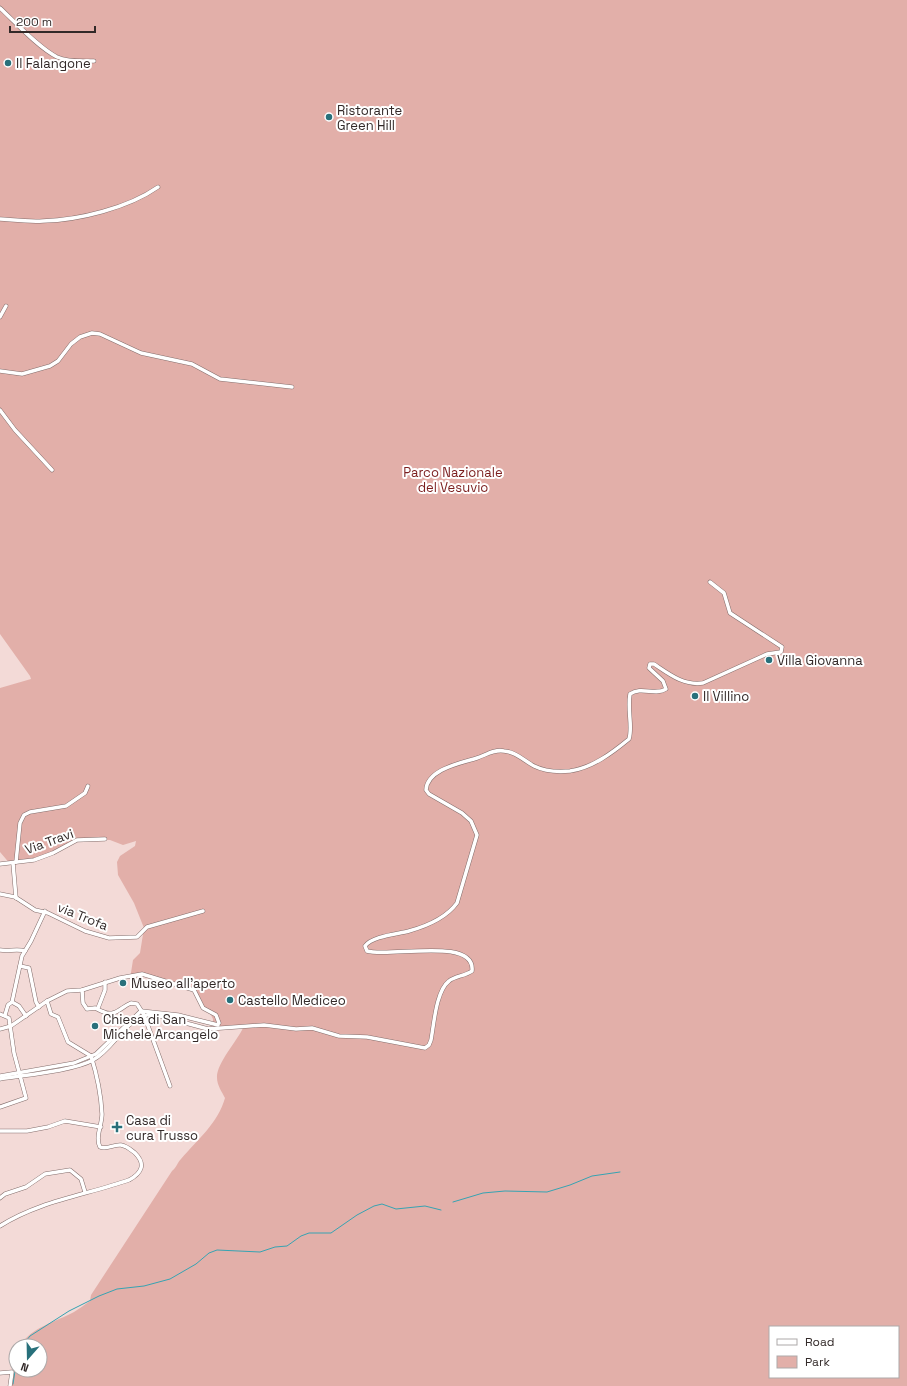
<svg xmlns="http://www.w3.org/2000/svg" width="907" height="1386" font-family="'Space Grotesk',sans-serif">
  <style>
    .green { fill: #e2afa9; fill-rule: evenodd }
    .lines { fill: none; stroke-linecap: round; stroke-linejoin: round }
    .stream { stroke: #36a3b2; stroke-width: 1 }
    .minor-casing { stroke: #846e6c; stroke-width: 4.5 }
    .minor { stroke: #fff; stroke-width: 3.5 }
    .poi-dot { fill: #28707b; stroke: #fff; stroke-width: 1.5 }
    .labels { text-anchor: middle; stroke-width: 4; stroke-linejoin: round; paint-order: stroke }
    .poi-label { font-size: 13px; fill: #322928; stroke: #fff; text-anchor: start }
    .park-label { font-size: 13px; fill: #7b1e1e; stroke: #fff }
    .street-label { font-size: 13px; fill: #322928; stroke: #fff }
  </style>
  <rect width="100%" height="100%" fill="#f3dad7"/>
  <path class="green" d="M0,0H907V1386H8L16,1357V1370H40V1346H20C31,1327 56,1322 74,1312C79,1309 84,1305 90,1301L91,1295L172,1171C177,1167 177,1163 181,1159C198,1139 218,1123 225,1098C222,1092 217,1085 217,1078C216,1064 237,1041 243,1028L213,1030V1019L210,1013L202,1009L191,989L144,976L130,979L133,960L140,953L144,928L134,903L118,875L117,862L120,856L135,846L136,841L123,845L110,840L96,839L75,840L39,860L11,865L0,852V688L31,679L30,676L0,634ZM770,1327H898V1377H770Z"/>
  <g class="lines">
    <g class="stream">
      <path d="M453,1202L483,1193L505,1191L547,1192L570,1185L592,1176L620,1172"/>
      <path d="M22,1346L30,1336L69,1311L99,1296L117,1289L144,1286L170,1279L196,1264L209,1253L217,1250L260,1252L275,1247L287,1246L301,1236L309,1233H331L357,1215L374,1206L382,1204L396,1209L425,1206L441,1210"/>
      <path d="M13,1384L16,1365"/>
    </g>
    <defs>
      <g id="minor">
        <path d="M0,8C15,22 39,48 57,57C68,62 83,61 94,61"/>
        <path d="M0,219C14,220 29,222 43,221C79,220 128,208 158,187"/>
        <path d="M0,317L6,306"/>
        <path d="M0,371L22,374L50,366L58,361L71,344L80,337L92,333L100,334L141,353L192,364L220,379L292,387"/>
        <path d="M0,410L15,430L52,470"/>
        <path d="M16,862L20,823L24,815L30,812L66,806L85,793L88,786"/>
        <path d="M13,863L16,898"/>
        <path d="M0,864L34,860L53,853L77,840L105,839"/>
        <path d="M0,894L15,897L35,910L48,913L85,931L109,938L137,937L147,927L203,911"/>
        <path d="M0,950C9,952 16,948 25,951"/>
        <path d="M20,966L29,968L36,1002L39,1007"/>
        <path d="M82,990L83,1003L87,1009L95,1008C98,1009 100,1011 104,1012C115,1017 121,1007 131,1003L137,1004L144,1015L170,1086"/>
        <path d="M12,1002L19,1006L26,1016"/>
        <path d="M98,1008L105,990V982"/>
        <path d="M0,1014L9,1018L14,1053L26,1098L0,1107"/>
        <path d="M5,1015L8,1005L12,1002L22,956L31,941L45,911"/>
        <path d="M0,1029L11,1026L47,1001L67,991L82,990L120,978L142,974L194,990L203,1008L216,1015L219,1023"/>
        <path d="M0,1076L74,1063L96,1054L141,1011L178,1015L218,1025"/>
        <path d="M0,1079C24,1075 73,1071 93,1060C115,1048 125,1017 152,1014L208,1029L264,1025L296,1029L312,1028L339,1036L367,1037L425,1048L429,1045L431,1040C434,1024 436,991 449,981C455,976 465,976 472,971C476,936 388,958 367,951L365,946C372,936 398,934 409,931C427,926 446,918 457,903L477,835L471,821L462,813L429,794L426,790C427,769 461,763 477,758C486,755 494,749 504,751C516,752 523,760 534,766C544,771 559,772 570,771C592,768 612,753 629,739C633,727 627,710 630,694C641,686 656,696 666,689L663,681L649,668L650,664H654C669,674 684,686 703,683L767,654L781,652L782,647L730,613L724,593L710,582"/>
        <path d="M0,1131H27L48,1127L65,1121L101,1127"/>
        <path d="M0,1198L5,1194L26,1187L45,1174L70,1170L81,1179L85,1192"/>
        <path d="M0,1226C39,1201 86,1195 129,1180C142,1173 146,1164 135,1153C131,1150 127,1146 121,1145C114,1144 107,1150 100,1147C95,1137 102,1125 102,1114C101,1094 97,1075 91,1056L68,1042L58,1017L51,1014L47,1001"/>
        <path d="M0,1373L12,1372L10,1386"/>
      </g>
    </defs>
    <use href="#minor" class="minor-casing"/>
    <use href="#minor" class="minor"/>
  </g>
  <g class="poi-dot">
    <circle cx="8" cy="63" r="4"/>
    <circle cx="329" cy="117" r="4"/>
    <circle cx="769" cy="660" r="4"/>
    <circle cx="695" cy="696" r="4"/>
    <circle cx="123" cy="983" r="4"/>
    <circle cx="230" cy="1000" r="4"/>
    <circle cx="95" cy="1026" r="4"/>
    <path d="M115 1121h4v4h4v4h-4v4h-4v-4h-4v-4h4z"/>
  </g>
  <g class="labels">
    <g class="poi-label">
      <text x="16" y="68">Il Falangone</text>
      <text x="337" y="115">Ristorante<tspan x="337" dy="15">Green Hill</tspan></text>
      <text x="777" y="665">Villa Giovanna</text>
      <text x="703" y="701">Il Villino</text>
      <text x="131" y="988">Museo all'aperto</text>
      <text x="238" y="1005">Castello Mediceo</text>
      <text x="103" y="1024">Chiesa di San<tspan x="103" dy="15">Michele Arcangelo</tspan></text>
      <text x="126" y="1125">Casa di<tspan x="126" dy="15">cura Trusso</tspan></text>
    </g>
    <g class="park-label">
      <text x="453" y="477">Parco Nazionale<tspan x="453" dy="15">del Vesuvio</tspan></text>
    </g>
    <g class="street-label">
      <text transform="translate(49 841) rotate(-20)" y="5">Via Travi</text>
      <text transform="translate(83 916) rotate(22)" y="5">via Trofa</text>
    </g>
  </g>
  <rect x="769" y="1326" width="130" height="52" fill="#ffffff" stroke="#ada9a9"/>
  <rect x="777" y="1339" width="20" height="6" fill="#ffffff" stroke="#ada9a9"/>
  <text x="805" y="1346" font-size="12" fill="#322928">Road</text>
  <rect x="777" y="1356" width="20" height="12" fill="#e2afa9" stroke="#ada9a9"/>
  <text x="805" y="1366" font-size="12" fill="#322928">Park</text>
  <g transform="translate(28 1358) rotate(200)"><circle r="19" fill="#ffffff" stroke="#ada9a9"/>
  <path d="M0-3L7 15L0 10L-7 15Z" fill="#28707b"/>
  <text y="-6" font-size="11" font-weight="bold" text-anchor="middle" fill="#322928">N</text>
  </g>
  <path d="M10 26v6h85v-6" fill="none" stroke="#322928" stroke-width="2"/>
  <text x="16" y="26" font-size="12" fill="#322928" stroke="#ffffff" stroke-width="3" paint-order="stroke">200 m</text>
</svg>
